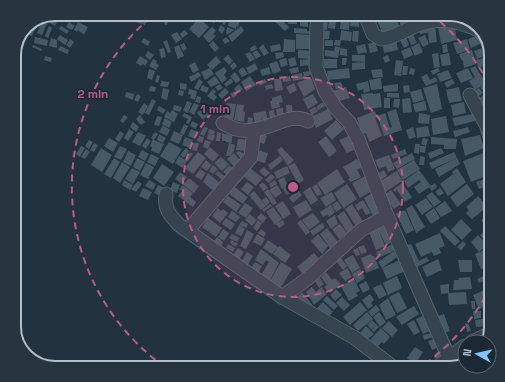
<svg xmlns="http://www.w3.org/2000/svg" width="505" height="382" font-family="'Space Grotesk',sans-serif">
  <style>
    .building { fill: #465965 }
    .lines { fill: none; stroke-linecap: round; stroke-linejoin: round }
    .minor-casing { stroke: #54626d; stroke-width: 15 }
    .minor { stroke: #36444f; stroke-width: 13 }
    .ring { fill: none; stroke: #bc5b87; stroke-width: 2; stroke-dasharray: 7 5 }
    .rim { fill: none; stroke: #b2bfca; stroke-width: 2 }
    .centre { fill: #bc5b87; stroke: #1b2934; stroke-width: 2 }
    .ring-label { font-size: 12px; text-anchor: middle; font-weight: bold; fill: #bc5b87; stroke: #1b2934; stroke-width: 3.5; stroke-linejoin: round; paint-order: stroke }
  </style>
  <rect width="100%" height="100%" fill="#22333f"/>
  <g class="building">
    <path d="M66,14H72L69,20L64,18Z"/>
    <path d="M85,14L89,16L86,22L81,20Z"/>
    <path d="M108,14L121,17L120,22L107,19Z"/>
    <path d="M134,14H149L147,19Z"/>
    <path d="M153,14L164,15L162,22L152,19Z"/>
    <path d="M213,14L220,15L214,23L209,20Z"/>
    <path d="M276,14L289,27L285,31L272,19Z"/>
    <path d="M312,14H333V16L313,17Z"/>
    <path d="M394,14L400,28L383,34L377,21Z"/>
    <path d="M401,14H412L416,24L403,30L397,16Z"/>
    <path d="M415,14H423L425,20L418,23Z"/>
    <path d="M167,15L170,16L167,25L164,24Z"/>
    <path d="M73,16L79,19L77,22L71,19Z"/>
    <path d="M134,16L146,20L145,25L132,21Z"/>
    <path d="M222,16L227,18L225,25L222,24L223,22L220,23Z"/>
    <path d="M53,17L58,19L55,26L50,23Z"/>
    <path d="M351,17L360,18L359,27L350,26Z"/>
    <path d="M199,18L209,27L199,38L189,29Z"/>
    <path d="M230,18L240,21L238,27L236,26V29L228,26Z"/>
    <path d="M289,19H297V24H288Z"/>
    <path d="M329,19L336,20L335,29L328,28Z"/>
    <path d="M341,19L350,20L349,30L340,29Z"/>
    <path d="M323,21H328L327,30L322,29Z"/>
    <path d="M42,22L47,24L42,35L37,33Z"/>
    <path d="M69,22L75,26L72,30L66,27Z"/>
    <path d="M78,22L88,27L84,35L78,30L77,32L74,30Z"/>
    <path d="M300,22H308V27L300,26Z"/>
    <path d="M454,24L457,40L441,44L438,27Z"/>
    <path d="M31,25L36,27L32,36L27,34Z"/>
    <path d="M221,25L225,28L222,34L218,30Z"/>
    <path d="M49,26L52,28L48,38L45,36Z"/>
    <path d="M61,26L69,31L67,34L59,29Z"/>
    <path d="M241,26L244,31L232,42L228,36Z"/>
    <path d="M435,26L437,42L429,43L428,33L420,34L419,28Z"/>
    <path d="M212,27L216,31L213,34L216,36L209,43L203,36Z"/>
    <path d="M227,27L234,30L227,35L226,33Z"/>
    <path d="M294,28L307,29V31L313,32V34L294,33Z"/>
    <path d="M185,30L188,34L182,38L180,34Z"/>
    <path d="M318,30L330,31L329,39H318Z"/>
    <path d="M341,30L352,32L351,41L340,40Z"/>
    <path d="M353,31H359L358,42L352,41Z"/>
    <path d="M177,32L182,39L176,43L171,35Z"/>
    <path d="M412,32L417,43L411,45L407,35Z"/>
    <path d="M296,34L313,35V49H296Z"/>
    <path d="M481,34L484,42L471,48L468,39Z"/>
    <path d="M60,35L68,40L65,45L57,39Z"/>
    <path d="M425,35L429,44L423,47L418,38Z"/>
    <path d="M35,37L48,40L47,46L34,43Z"/>
    <path d="M226,37L230,41L225,44L222,40Z"/>
    <path d="M406,37L409,45L404,48L400,40Z"/>
    <path d="M51,38L57,40V48L49,46Z"/>
    <path d="M144,38L150,42L148,46L141,42Z"/>
    <path d="M70,39L74,42L70,48L66,45Z"/>
    <path d="M284,39L295,40V52H283Z"/>
    <path d="M467,39L470,50L457,54L453,43Z"/>
    <path d="M167,40L171,52L168,53L163,42Z"/>
    <rect x="325" y="40" width="8" height="6"/>
    <path d="M335,40H341L340,46L334,45Z"/>
    <path d="M396,40L398,50L384,53L382,43Z"/>
    <path d="M213,41L219,48L215,52L209,45Z"/>
    <path d="M375,42L378,51L370,53L368,44Z"/>
    <path d="M184,43L187,49L183,51L180,45Z"/>
    <path d="M419,43L423,52L415,56L411,47Z"/>
    <path d="M263,44L269,53L264,56L259,48Z"/>
    <path d="M280,44L281,50L271,52L270,46Z"/>
    <path d="M365,44L367,52L358,54L356,46Z"/>
    <path d="M447,44L448,52L443,53L442,45Z"/>
    <path d="M33,45L42,49L41,51L32,47Z"/>
    <path d="M179,45L184,56L178,59L174,47Z"/>
    <path d="M255,45L257,49L251,52L250,48Z"/>
    <path d="M60,46L69,50L68,54L58,50Z"/>
    <path d="M335,46L340,47L338,58L325,56V50L334,51Z"/>
    <path d="M487,46L491,54L477,59L474,51Z"/>
    <path d="M410,47L413,55L404,59L401,51Z"/>
    <path d="M164,48L166,57L161,58L159,49Z"/>
    <path d="M340,48L347,49V56L340,55Z"/>
    <path d="M257,50L261,56L256,59L252,53Z"/>
    <path d="M298,50L312,51V59L298,58Z"/>
    <path d="M472,50L476,64L464,68L463,60L462,61L459,54Z"/>
    <path d="M148,51L154,55L150,60L145,56Z"/>
    <path d="M250,52L255,59L250,62L245,54Z"/>
    <path d="M283,52L284,57L276,59L275,53Z"/>
    <path d="M438,53L440,67L434,68L432,54Z"/>
    <path d="M449,53L451,65L442,66L440,55Z"/>
    <path d="M228,55L233,61L229,65L223,59Z"/>
    <path d="M352,55H365V62L352,61Z"/>
    <path d="M388,55L390,61L385,63L383,57Z"/>
    <path d="M45,56L52,58L51,62L44,60Z"/>
    <path d="M140,56L148,61L145,66L143,64L141,66L136,63Z"/>
    <path d="M216,56L221,62L212,70L207,65Z"/>
    <path d="M491,56V64L478,68L476,60Z"/>
    <path d="M295,57L297,65L290,67L288,59Z"/>
    <path d="M286,58L288,65L281,67L279,60Z"/>
    <path d="M342,58H347L346,65H342Z"/>
    <path d="M153,59L157,61L156,63L159,65L156,70L149,66Z"/>
    <path d="M311,59L312,65L300,66V60Z"/>
    <rect x="324" y="59" width="13" height="9"/>
    <path d="M396,60L403,61L401,76L394,75Z"/>
    <path d="M277,61L281,71L273,74L269,64Z"/>
    <path d="M195,62L199,70L193,73L189,65Z"/>
    <path d="M234,62L237,66L233,70L230,66Z"/>
    <path d="M365,62V69L352,70V63Z"/>
    <path d="M255,63L258,69L249,74L246,68Z"/>
    <path d="M403,66H408L407,75H402Z"/>
    <path d="M475,66L486,83L475,90L469,81L475,77L470,69Z"/>
    <path d="M224,67L227,71L224,75L227,79L222,83L215,73Z"/>
    <path d="M243,67L248,74L242,77L238,71Z"/>
    <path d="M269,67L271,74L262,76L260,70Z"/>
    <path d="M298,67L299,72L291,74L289,69Z"/>
    <path d="M210,68L214,74L205,80L201,72Z"/>
    <path d="M349,68L350,78L328,80L327,71Z"/>
    <path d="M410,68L415,69L414,75L409,74Z"/>
    <path d="M438,68L440,71L433,75L431,71Z"/>
    <path d="M468,68L473,78L461,83L456,73Z"/>
    <path d="M149,69L155,71L152,80L147,78Z"/>
    <path d="M382,69L383,77L373,78L371,70Z"/>
    <path d="M448,70L452,78L440,82L437,74Z"/>
    <path d="M310,71L311,75L304,77L303,72Z"/>
    <path d="M199,72L201,76L191,82L189,77Z"/>
    <path d="M235,72L241,80L236,83L230,76Z"/>
    <path d="M302,73L303,79L293,81L292,75Z"/>
    <path d="M427,74L430,80L435,77L438,81L426,86L421,77Z"/>
    <path d="M157,75L160,76L158,83L155,82Z"/>
    <path d="M215,76L220,83L211,87L207,82Z"/>
    <path d="M250,76L256,85L246,91L241,82Z"/>
    <path d="M290,76L291,81L283,82L282,77Z"/>
    <path d="M311,77L315,89L304,97L297,83Z"/>
    <path d="M231,78L233,82L226,87L224,84Z"/>
    <path d="M381,78L382,89L371,90L369,80Z"/>
    <path d="M199,79L203,82L198,90L194,88Z"/>
    <path d="M265,79L267,82L260,86L258,82Z"/>
    <path d="M274,79H281L283,90L275,91Z"/>
    <path d="M452,79L455,83L447,88L444,83Z"/>
    <path d="M161,81L169,82L168,87L160,86Z"/>
    <path d="M368,81L370,91L364,93L363,89L358,91L356,84Z"/>
    <path d="M341,82L343,87L336,89L334,83Z"/>
    <path d="M180,83L187,84L186,90L180,89Z"/>
    <path d="M294,83L297,90L290,94L286,87Z"/>
    <path d="M485,83L490,89L485,93L480,87Z"/>
    <path d="M220,84L223,88L218,91L215,87Z"/>
    <path d="M239,84L243,89L237,93L234,89Z"/>
    <path d="M272,84L273,88L266,90L265,86Z"/>
    <path d="M398,84V91L384,92L383,86Z"/>
    <path d="M437,84L442,109L431,113L423,88Z"/>
    <path d="M202,85L209,88L207,93L200,90Z"/>
    <path d="M409,85L410,92L404,93L403,86Z"/>
    <path d="M150,86L156,87L155,92L149,91Z"/>
    <path d="M346,87L350,98L336,102L333,91Z"/>
    <path d="M459,87L462,101L449,103L446,90Z"/>
    <path d="M163,88L169,90L167,100L161,98Z"/>
    <path d="M225,88L229,92L222,99L218,95Z"/>
    <path d="M479,88L483,93L476,98L472,93Z"/>
    <path d="M189,89L197,91L195,100L190,98L191,95L188,94Z"/>
    <path d="M213,89L216,91L214,94L217,97L214,101L207,96Z"/>
    <path d="M421,89L424,100L413,103L410,92Z"/>
    <path d="M179,90L184,91L183,96L178,95Z"/>
    <path d="M234,91L237,95L233,98L230,94Z"/>
    <path d="M126,92L134,94L133,100L125,97Z"/>
    <path d="M487,92L491,97V102L482,110L475,102Z"/>
    <path d="M373,93V94L380,93L382,107L364,110L361,94Z"/>
    <path d="M387,93H399V98L387,97Z"/>
    <path d="M137,94L141,96L138,102L134,100Z"/>
    <path d="M313,94L318,103L308,109L303,99Z"/>
    <path d="M281,95L283,102L279,103L280,107L272,109L270,101H272V98Z"/>
    <path d="M197,96L201,97L200,103L195,102Z"/>
    <rect x="384" y="98" width="6" height="10"/>
    <path d="M410,98L412,112L403,113L402,99Z"/>
    <path d="M152,99L156,101L149,115L145,113Z"/>
    <path d="M394,99H400L399,108L393,107Z"/>
    <path d="M187,101L192,103L188,113L183,111Z"/>
    <path d="M425,101L427,110L415,112L413,104Z"/>
    <path d="M323,102L325,106L318,110L316,107Z"/>
    <path d="M464,102L466,113L453,116L451,105Z"/>
    <path d="M144,103L148,106L143,115L138,112Z"/>
    <path d="M194,103L199,105L194,115L189,112Z"/>
    <path d="M227,103L236,104L233,120L224,118Z"/>
    <path d="M491,103V113L487,117L482,110Z"/>
    <path d="M237,104L244,105L243,111L245,112L244,122L234,120Z"/>
    <path d="M174,105L182,107L180,112L173,110Z"/>
    <path d="M286,105H292L293,116H287Z"/>
    <path d="M159,106L166,110L163,114L157,110Z"/>
    <path d="M203,107L209,115L203,120L197,113Z"/>
    <path d="M315,107L318,111L312,115L309,110Z"/>
    <path d="M283,108L284,119L278,120L276,109Z"/>
    <path d="M328,109L333,119L316,128L311,117Z"/>
    <path d="M396,109L402,130L384,136L378,117L375,118L382,136L369,142L366,133L363,134L361,131L357,118L375,111L377,116L385,113L390,128L392,127L387,112Z"/>
    <path d="M172,110L178,114L174,122L164,117L167,111L170,113Z"/>
    <path d="M274,110L276,121L270,122L269,111Z"/>
    <path d="M266,111L268,122L263,123L261,116L262,124L255,125L253,113Z"/>
    <path d="M184,113L192,117L189,124L186,123L188,119L182,116Z"/>
    <path d="M419,113L430,115L429,124L418,123Z"/>
    <path d="M478,113L479,120L455,126L452,118Z"/>
    <path d="M124,115L128,117L123,123L120,121Z"/>
    <path d="M140,115L145,122L141,125L136,119Z"/>
    <path d="M157,116L162,117L159,126L154,125Z"/>
    <path d="M446,116L449,132L433,135L431,119Z"/>
    <path d="M248,117L253,118L252,130L247,129Z"/>
    <path d="M165,118L172,122L169,128L162,124Z"/>
    <path d="M336,120L344,129L332,140L324,131Z"/>
    <path d="M192,121L198,124L196,129L190,126Z"/>
    <path d="M133,122L139,127L136,132L130,127Z"/>
    <path d="M184,124L188,126L184,135L180,133Z"/>
    <path d="M163,125L170,130L167,136L159,132Z"/>
    <path d="M428,126L430,136L417,138L416,128Z"/>
    <path d="M204,127L208,128L204,136L200,134Z"/>
    <path d="M413,127L416,137L409,139L406,130Z"/>
    <path d="M468,127L470,132L455,137L453,131Z"/>
    <path d="M129,129L134,132L128,141L124,138Z"/>
    <path d="M191,129L198,132L195,139L188,136Z"/>
    <path d="M209,129L215,131L214,135L208,133Z"/>
    <path d="M485,130L489,142L484,143L480,131Z"/>
    <path d="M120,131L124,134L119,142L115,139Z"/>
    <path d="M174,131L183,135L179,144L170,140Z"/>
    <path d="M138,132L146,136L140,146L132,142Z"/>
    <path d="M155,132L158,134L154,140L164,144L159,154L151,151L152,147L150,146L153,139L151,138Z"/>
    <path d="M217,132L221,133L220,141H216Z"/>
    <path d="M258,132L267,136L264,144L255,141Z"/>
    <path d="M222,133L226,134V141H222Z"/>
    <path d="M159,134L166,138L163,143L157,140Z"/>
    <path d="M208,134L215,135L213,141L207,139Z"/>
    <path d="M226,134L232,135V143L226,142Z"/>
    <path d="M351,135L358,148L347,153L339,140Z"/>
    <path d="M480,135L484,148L465,156L461,139Z"/>
    <path d="M199,136L204,137L202,143L197,141Z"/>
    <path d="M326,136L337,151L329,157L318,142Z"/>
    <path d="M185,137L193,140L190,148L182,145Z"/>
    <path d="M431,137L457,139L456,149H444V145L431,144Z"/>
    <path d="M109,138L118,143L113,152L104,146Z"/>
    <path d="M147,138L151,141L146,149L142,146Z"/>
    <path d="M423,138L428,139L426,146L421,144Z"/>
    <path d="M238,139L249,140L248,151L236,150Z"/>
    <path d="M89,140L93,142L89,149L85,146Z"/>
    <path d="M205,140L211,142L208,149L203,147Z"/>
    <path d="M169,142L182,149L173,164L160,156Z"/>
    <path d="M94,143L98,145L94,152L90,150Z"/>
    <path d="M193,143H199L197,151L192,150Z"/>
    <path d="M229,143L235,145L234,151L230,156H226Z"/>
    <path d="M415,144H420L419,154L414,153Z"/>
    <path d="M81,146L85,148L80,157L76,154Z"/>
    <path d="M120,146L127,149L121,160L114,157Z"/>
    <path d="M420,146H426L425,153L420,152Z"/>
    <path d="M210,147L219,155L213,162L204,154Z"/>
    <path d="M281,147L294,160L288,166L277,150Z"/>
    <path d="M101,148L112,155L102,172L91,165Z"/>
    <path d="M186,148L189,151L184,158L180,155Z"/>
    <path d="M441,148L444,153L430,159L428,153Z"/>
    <path d="M86,149L90,152L85,159L81,157Z"/>
    <path d="M405,149L407,154L393,159L391,155Z"/>
    <path d="M142,150L149,154L145,161L138,157Z"/>
    <path d="M256,150L268,153L265,163L253,160Z"/>
    <path d="M491,150V154L489,155L491,161V174L471,182L463,161Z"/>
    <path d="M128,151L136,155L131,166L123,162Z"/>
    <path d="M238,151L248,155L243,161L236,153Z"/>
    <path d="M190,152L193,154L188,161L185,159Z"/>
    <path d="M198,152L206,158L193,174L185,168Z"/>
    <path d="M454,152L457,158L432,169L429,163Z"/>
    <path d="M234,153L242,163L236,169L227,159Z"/>
    <path d="M412,153L415,159L397,169L393,163Z"/>
    <path d="M151,154L159,158L155,166L147,162Z"/>
    <path d="M389,155L395,169L388,172L386,166L379,169L375,160Z"/>
    <path d="M179,156L187,161L183,168L175,163Z"/>
    <path d="M280,156L283,160L271,170L268,165Z"/>
    <path d="M420,156L425,157L424,165H419Z"/>
    <path d="M221,157L229,164L222,171L214,163Z"/>
    <path d="M114,158L120,162L111,178L104,174Z"/>
    <path d="M137,158L145,162L140,171L133,167Z"/>
    <path d="M457,158L460,164L439,177L435,169Z"/>
    <path d="M357,159L362,167L357,170L361,177L351,182L348,179L350,178L343,167Z"/>
    <path d="M206,160L212,165L207,171L201,167Z"/>
    <path d="M414,160L420,169L403,180L397,170Z"/>
    <path d="M122,162L130,167L120,183L113,178Z"/>
    <path d="M146,163L154,167L148,179L140,175Z"/>
    <path d="M295,163L304,180L298,184L288,166Z"/>
    <path d="M162,164L174,172L164,186L153,178Z"/>
    <path d="M213,165L218,169L213,174L209,171Z"/>
    <path d="M229,165L237,172L231,179L223,172Z"/>
    <path d="M287,166L290,173L277,179L274,172Z"/>
    <path d="M264,167L270,173L265,177L259,171Z"/>
    <path d="M132,168L140,172L133,184L125,179Z"/>
    <path d="M250,168L263,178L256,186L243,176Z"/>
    <path d="M457,168L466,182L448,196L440,184L453,174L460,183L452,172Z"/>
    <path d="M200,169L206,173L201,180L195,176Z"/>
    <path d="M337,169L345,182L325,195L317,183Z"/>
    <path d="M384,170L387,176L380,180L377,174Z"/>
    <path d="M419,170L431,186L419,194L414,187L421,182L419,180L408,188L404,181Z"/>
    <path d="M218,171L228,179L225,183L215,174Z"/>
    <path d="M397,171L402,181L384,193L381,189L384,187L380,181Z"/>
    <path d="M180,172L187,177L182,184L175,179Z"/>
    <path d="M208,173L221,184L215,192L203,182Z"/>
    <path d="M271,174L275,177L269,183L265,180Z"/>
    <path d="M367,175L375,189L360,198L352,183Z"/>
    <path d="M284,177L288,186L282,189L278,180Z"/>
    <path d="M491,177V185L479,189L476,182Z"/>
    <path d="M189,178L199,186L194,193L183,185Z"/>
    <path d="M124,180L133,185L130,190L122,185Z"/>
    <path d="M149,180L156,184L153,190L145,186Z"/>
    <path d="M275,180L277,184L271,188L269,184Z"/>
    <path d="M138,181L142,184L136,192L131,189Z"/>
    <path d="M292,181L297,190L293,192L288,183Z"/>
    <path d="M173,182L180,185L177,193L170,190Z"/>
    <path d="M247,182L254,187L248,195L241,189Z"/>
    <path d="M263,182L268,188L263,191L259,185Z"/>
    <path d="M402,183L412,197L405,202L397,190L395,192L393,190Z"/>
    <path d="M435,183L437,187L432,191L429,187Z"/>
    <path d="M317,184L322,194L317,196L312,187Z"/>
    <path d="M347,184L357,199L344,208L338,200L339,199H338L334,193Z"/>
    <path d="M467,184L474,194L457,207L450,197Z"/>
    <path d="M158,185L167,189L163,197L154,193Z"/>
    <path d="M182,185L193,193L190,197L196,202L193,207L178,196L182,191L179,189Z"/>
    <path d="M277,185L282,193L275,198L269,190Z"/>
    <path d="M491,186V192L487,194L484,188Z"/>
    <path d="M235,187L247,197L249,195L243,204L229,194Z"/>
    <path d="M286,187L290,193L287,195L283,189Z"/>
    <path d="M310,187L318,200L311,205L303,192Z"/>
    <path d="M143,188L152,192L148,200L139,196Z"/>
    <path d="M440,188L444,193L439,196L435,192Z"/>
    <path d="M268,189L277,203L273,205L264,192Z"/>
    <path d="M298,190L302,195L293,203L289,198Z"/>
    <path d="M391,190L401,204L394,209L384,195Z"/>
    <path d="M254,191L266,206L261,210L249,195Z"/>
    <path d="M332,192L336,200L326,207L320,198Z"/>
    <path d="M432,192L441,202L434,207L426,196Z"/>
    <path d="M373,193L384,215L375,220L364,198Z"/>
    <path d="M228,196L241,205L236,212L223,202Z"/>
    <path d="M478,196L487,207L472,219L466,213L469,211L466,207Z"/>
    <path d="M266,197L270,202L266,206L262,200Z"/>
    <path d="M426,198L433,207L422,215L415,205Z"/>
    <path d="M306,200L312,210L299,218L293,207Z"/>
    <path d="M363,200L371,213L366,215L362,208L358,211L355,205Z"/>
    <path d="M283,201L291,214L283,219L275,206Z"/>
    <path d="M337,201L342,208L336,212L332,205Z"/>
    <path d="M445,201L452,211L441,217L435,208Z"/>
    <path d="M245,203L253,208L246,218L238,213Z"/>
    <path d="M270,204L272,206L264,212L262,210Z"/>
    <path d="M352,204L364,223L357,228L345,209Z"/>
    <path d="M331,205L335,212L329,217L328,214L323,217L320,212Z"/>
    <path d="M412,205L425,227L416,233L406,209Z"/>
    <path d="M273,207L282,219L275,225L266,212Z"/>
    <path d="M218,208L221,211L223,209L228,213L220,223L212,216Z"/>
    <path d="M434,208L440,218L431,224L425,215Z"/>
    <path d="M405,210L414,230L406,234L396,214Z"/>
    <path d="M232,211L240,217L236,222L228,217Z"/>
    <path d="M344,211L355,229L348,234L337,216Z"/>
    <path d="M491,212V221L486,226L481,220Z"/>
    <path d="M261,213L267,218L263,223L257,218Z"/>
    <path d="M313,213L320,222L309,230L302,220Z"/>
    <path d="M250,214L257,220L252,226L245,220Z"/>
    <path d="M335,215L338,224L331,229L326,221Z"/>
    <path d="M208,218L222,228L216,237L202,227Z"/>
    <path d="M226,218L235,224L231,230L222,224Z"/>
    <path d="M461,219L472,230L462,240L451,230Z"/>
    <path d="M258,220L262,223L257,231L253,228Z"/>
    <path d="M282,220L285,224L279,228L276,224Z"/>
    <path d="M301,220L310,232L306,235L297,223Z"/>
    <path d="M242,221L248,224L246,228L239,225Z"/>
    <path d="M322,223L325,227L313,236L310,231Z"/>
    <path d="M340,224L347,233L339,239L332,229Z"/>
    <path d="M388,224L395,241L386,245L379,231L385,246L376,250L369,232Z"/>
    <path d="M239,225L245,229L241,236L235,233Z"/>
    <path d="M491,225V248L480,235Z"/>
    <path d="M445,226L460,241L455,246L440,231Z"/>
    <path d="M327,228L338,242L330,248L320,234Z"/>
    <path d="M223,229L229,233L224,241L218,237Z"/>
    <path d="M261,229L266,233L264,237L258,233Z"/>
    <path d="M247,230L254,234L246,249L240,246Z"/>
    <path d="M440,233L445,246L439,248L441,253L434,256L432,252L421,257L415,244Z"/>
    <path d="M232,234L240,238L237,242L229,238Z"/>
    <path d="M257,234L265,239L261,246L253,242Z"/>
    <path d="M318,234L328,246L322,254L311,241Z"/>
    <path d="M478,235L487,245L479,252L471,242Z"/>
    <path d="M217,237L223,242L221,246L214,241Z"/>
    <path d="M231,240L238,244L236,247L230,243Z"/>
    <path d="M268,240L278,247L272,254L263,248Z"/>
    <path d="M463,241L466,244L461,251L457,247Z"/>
    <path d="M228,244L235,248L233,252L226,248Z"/>
    <path d="M393,244L396,250L378,258L376,252Z"/>
    <path d="M411,244L419,261L427,257L429,261L417,267L406,246Z"/>
    <path d="M364,245L367,252L361,254L358,247Z"/>
    <path d="M279,246L291,255L285,263L273,254Z"/>
    <path d="M238,248L244,252L238,261L232,256Z"/>
    <path d="M358,248L360,255L356,256L353,250Z"/>
    <path d="M261,249L279,263L270,280L261,275L269,262L266,260L263,265L255,260Z"/>
    <path d="M486,249L488,253L491,251V268L489,269L487,266L481,269L475,254Z"/>
    <path d="M394,251L397,257L382,268L378,262Z"/>
    <path d="M247,252L253,256L247,266L241,262Z"/>
    <path d="M314,253L320,260L303,274L297,267Z"/>
    <path d="M371,254L372,256H374L379,268L366,273L361,258Z"/>
    <path d="M353,255L360,268L352,273L344,260Z"/>
    <path d="M340,257L347,266L343,270L336,261Z"/>
    <path d="M438,259L442,270L427,277L422,267Z"/>
    <path d="M400,260L405,271L387,279L382,268Z"/>
    <path d="M458,260H472V272H460Z"/>
    <path d="M255,262L262,266L257,275L250,270Z"/>
    <path d="M281,262L292,269L281,287L270,281Z"/>
    <path d="M347,268L352,277L345,281L339,273Z"/>
    <path d="M360,269L365,278L357,283L352,274Z"/>
    <path d="M326,272L332,280L335,278L341,284L330,293L324,287L327,285L321,277Z"/>
    <path d="M397,276L402,288L388,295L383,283Z"/>
    <path d="M484,276L486,280L479,283L477,279Z"/>
    <path d="M470,277L472,289L453,290L454,280H459L458,278Z"/>
    <path d="M320,278L324,284L319,288L315,281Z"/>
    <path d="M354,279L360,291L356,293L358,296L349,301L341,286Z"/>
    <path d="M366,281L370,289L363,293L359,285Z"/>
    <path d="M381,284L387,295L379,299L373,288Z"/>
    <path d="M449,284V293L441,294L440,285Z"/>
    <path d="M312,287L316,292L321,287L327,294L314,305L306,292Z"/>
    <path d="M336,289L342,295L335,301L330,295Z"/>
    <path d="M487,289L491,298V304L479,309L473,295Z"/>
    <path d="M302,292L314,307L311,312L293,301Z"/>
    <path d="M399,292L407,308L397,313L389,297Z"/>
    <path d="M466,292L467,304L449,305L448,293Z"/>
    <path d="M370,294L374,300L371,303L373,306L368,309L362,300Z"/>
    <path d="M327,296L338,306L334,310L323,300Z"/>
    <path d="M342,297L350,305L344,311L336,303Z"/>
    <path d="M388,298L396,315L386,320L379,305Z"/>
    <path d="M471,301H475V309H472Z"/>
    <path d="M323,302L333,312L325,320L315,310Z"/>
    <path d="M360,302L367,310L350,325L343,317Z"/>
    <path d="M376,305L380,310L372,317L368,312Z"/>
    <path d="M414,306L419,314L402,325L396,317Z"/>
    <path d="M491,308V315L487,316L486,309Z"/>
    <path d="M473,311H481V318L474,319Z"/>
    <path d="M367,312L373,319L358,331L353,325Z"/>
    <path d="M379,312L386,322L380,327L373,317Z"/>
    <path d="M444,314L450,331L443,333L438,316Z"/>
    <path d="M425,315L432,330L423,334L416,319Z"/>
    <path d="M483,319L484,326L476,327L475,320Z"/>
    <path d="M372,320L379,327L374,332L367,325Z"/>
    <path d="M414,320L420,332L414,335L407,324Z"/>
    <path d="M389,321L398,330L392,337L382,328Z"/>
    <path d="M468,323L471,331L467,332L465,324Z"/>
    <path d="M366,326L374,334L368,339L360,333Z"/>
    <path d="M381,328L390,337L384,344L382,342L377,347L370,340Z"/>
    <path d="M435,332L436,336L424,340L423,335Z"/>
    <path d="M438,338L441,346L432,350L428,341Z"/>
    <path d="M415,347L423,352L415,364L407,358Z"/>
    <path d="M438,352L441,357L437,360L434,355Z"/>
    <path d="M405,360L412,365L410,368L400,366Z"/>
  </g>
  <g class="lines">
    <defs>
      <g id="minor">
        <path d="M365,14L373,34L381,39C393,38 402,32 413,27C438,16 455,20 479,30"/>
        <path d="M317,25L316,67L325,91L335,107L349,122L359,141L387,216L449,358"/>
        <path d="M470,95L491,134"/>
        <path d="M223,123C258,146 284,108 308,121"/>
        <path d="M166,194C164,209 169,214 179,225L282,297L355,338L394,368"/>
        <path d="M188,230L251,157L254,130"/>
        <path d="M282,297L307,279L361,230L387,216"/>
        <path d="M472,342L489,334"/>
        <path d="M436,368L465,346"/>
      </g>
    </defs>
    <use href="#minor" class="minor-casing"/>
    <use href="#minor" class="minor"/>
  </g>
  <circle cx="293" cy="187" r="110" fill="#bc5b87" fill-opacity=".12"/>
  <g class="ring">
    <circle cx="293" cy="187" r="110"/>
    <path d="M491 286A221 221 0 0 1 421 367M165 367A221 221 0 0 1 155 14M431 14A221 221 0 0 1 491 88"/>
  </g>
  <path d="M0 0H505V382H0ZM55 21H450A34 34 0 0 1 484 55V327A34 34 0 0 1 450 361H55A34 34 0 0 1 21 327V55A34 34 0 0 1 55 21Z" fill="#273540" fill-rule="evenodd"/>
  <path class="rim" d="M55 21H450A34 34 0 0 1 484 55V327A34 34 0 0 1 450 361H55A34 34 0 0 1 21 327V55A34 34 0 0 1 55 21Z"/>
  <circle cx="293" cy="187" r="6" class="centre"/>
  <g class="ring-label">
    <text x="93" y="98">2 min</text>
    <text x="215" y="113">1 min</text>
  </g>
  <g transform="translate(477 354) rotate(278)"><circle r="19" fill="#1b2934" stroke="#576570"/>
  <path d="M0-3L7 15L0 10L-7 15Z" fill="#83c6fe"/>
  <text y="-6" font-size="11" font-weight="bold" text-anchor="middle" fill="#b2bfca">N</text>
  </g>
</svg>
